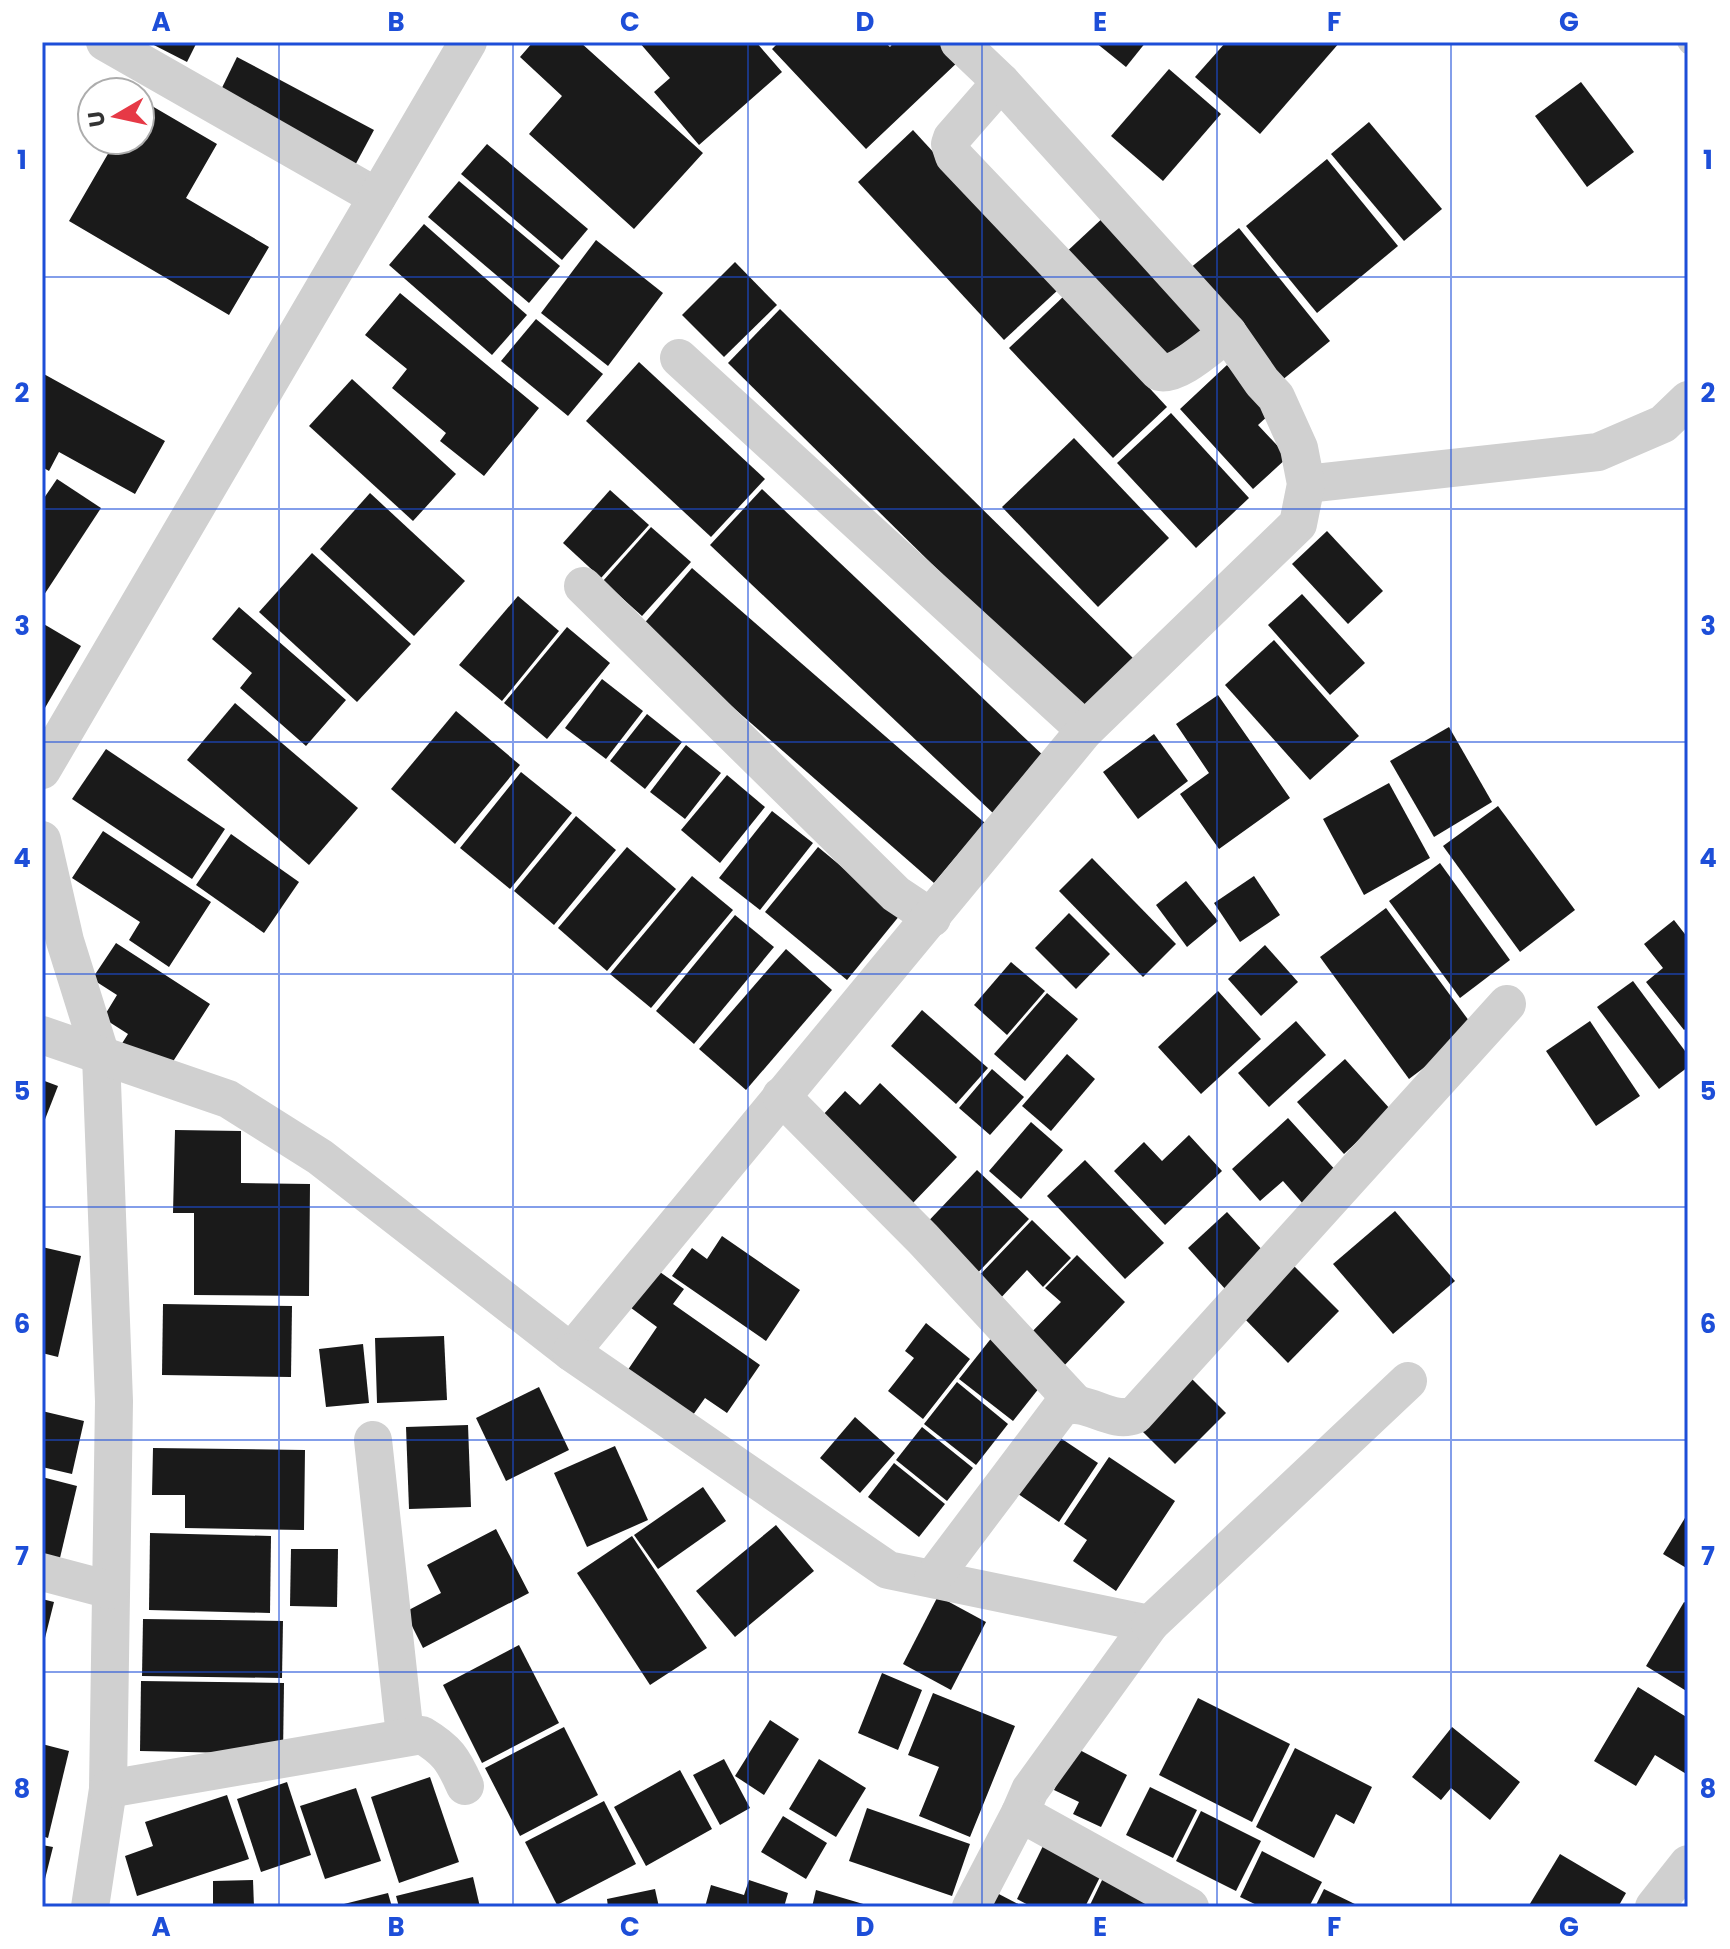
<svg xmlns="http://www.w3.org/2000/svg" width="1730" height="1949" font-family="Poppins,sans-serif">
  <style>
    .building { fill: #1a1a1a }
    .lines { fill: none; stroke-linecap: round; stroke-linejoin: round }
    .lane { stroke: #d0d0d0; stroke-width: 18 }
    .street { stroke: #d0d0d0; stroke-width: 38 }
    .grid { fill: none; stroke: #1d4ed8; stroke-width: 2; stroke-opacity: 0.55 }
    .neatline { fill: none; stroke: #1d4ed8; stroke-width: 3 }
    .grid-label { font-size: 26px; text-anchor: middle; font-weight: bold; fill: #1d4ed8 }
  </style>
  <rect width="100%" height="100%" fill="#fff"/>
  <g class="building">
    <path d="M148,42H197L187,62Z"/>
    <path d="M533,42H580L703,153L634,229L529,134L562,96L520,57Z"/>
    <path d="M639,42H756L782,72L699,145L654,92L670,78Z"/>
    <path d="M779,42H838L840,44L842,42H885L890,47L894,42H945L961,59L866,149L772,49Z"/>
    <path d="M1095,42H1146L1126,67Z"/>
    <path d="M1226,42H1340L1260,134L1195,77Z"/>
    <path d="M237,57L374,130L352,171L217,98Z"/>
    <path d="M1169,69L1221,114L1163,181L1111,136Z"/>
    <path d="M1581,82L1634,152L1587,187L1535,116Z"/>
    <path d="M152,106L217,144L186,198L269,247L229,315L69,221L116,140H140V126Z"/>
    <path d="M1369,122L1442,209L1404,241L1331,154Z"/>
    <path d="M913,130L1059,289L1004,340L858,182Z"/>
    <path d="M487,144L588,229L562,260L461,174Z"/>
    <path d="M1327,159L1398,246L1317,313L1246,226Z"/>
    <path d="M459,181L560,266L529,303L428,217Z"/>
    <path d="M1106,215L1210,326L1166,367L1062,256Z"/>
    <path d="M424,224L527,315L492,355L389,265Z"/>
    <path d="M1239,228L1330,341L1281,381L1189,269Z"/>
    <path d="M596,240L663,293L608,366L541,313Z"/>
    <path d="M735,262L777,305L724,357L682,315Z"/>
    <path d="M400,293L539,408L484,476L440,441L446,433L392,388L407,369L365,335Z"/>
    <path d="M1064,296L1167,407L1113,458L1009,348Z"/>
    <path d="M780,309L1136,661L1084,714L728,363Z"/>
    <path d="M536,319L603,374L568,416L501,361Z"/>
    <path d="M639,362L765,479L711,537L586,421Z"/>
    <path d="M1227,365L1271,413L1258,425L1288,457L1253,489L1180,409Z"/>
    <path d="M42,373L165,441L135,494L59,452L49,471L42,467Z"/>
    <path d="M352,379L456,474L413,521L309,426Z"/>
    <path d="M1171,413L1249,498L1196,548L1117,463Z"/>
    <path d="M1074,438L1169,538L1098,607L1002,507Z"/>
    <path d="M57,479L101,508L42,598V501Z"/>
    <path d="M762,489L1047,759L995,815L710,545Z"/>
    <path d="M610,490L649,525L601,578L563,543Z"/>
    <path d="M370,493L465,581L414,636L320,549Z"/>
    <path d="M651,527L691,562L642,616L603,581Z"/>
    <path d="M1327,531L1383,591L1348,624L1292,564Z"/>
    <path d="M312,553L411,644L357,702L259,612Z"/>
    <path d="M692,568L985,823L934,883L641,627Z"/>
    <path d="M1302,594L1365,663L1330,695L1268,625Z"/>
    <path d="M518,596L559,631L502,701L459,665Z"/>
    <path d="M239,607L346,700L306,746L240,688L252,673L212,639Z"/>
    <path d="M42,623L81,646L42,713Z"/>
    <path d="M567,627L610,663L547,739L504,703Z"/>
    <path d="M1274,640L1359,736L1310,780L1225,685Z"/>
    <path d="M602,679L643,711L606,759L565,728Z"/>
    <path d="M1218,695L1290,798L1219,849L1180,794L1209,773L1176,724Z"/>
    <path d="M235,703L358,808L309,865L187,760Z"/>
    <path d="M456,711L520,765L455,844L391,789Z"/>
    <path d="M647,714L682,742L645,789L610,761Z"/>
    <path d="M1449,727L1492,802L1434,837L1390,761Z"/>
    <path d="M1154,734L1188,781L1138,819L1103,772Z"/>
    <path d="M686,745L721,773L685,819L650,792Z"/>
    <path d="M106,749L225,829L192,879L72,799Z"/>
    <path d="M521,772L572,813L510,889L460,848Z"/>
    <path d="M727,775L765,807L720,863L681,830Z"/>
    <path d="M1389,783L1430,858L1364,895L1323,819Z"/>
    <path d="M1498,806L1575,910L1520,952L1443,846Z"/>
    <path d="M772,811L813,843L760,910L719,878Z"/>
    <path d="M576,816L616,850L554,925L514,891Z"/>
    <path d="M103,831L211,902L169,967L129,940L140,922L72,878Z"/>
    <path d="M231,834L299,882L264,933L196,885Z"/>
    <path d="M627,847L676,889L607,971L558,928Z"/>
    <path d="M818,847L900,915L847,980L765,912Z"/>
    <path d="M1092,858L1176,944L1143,977L1059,891Z"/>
    <path d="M1440,863L1510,960L1460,998L1389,901Z"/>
    <path d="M692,876L733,910L651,1008L610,974Z"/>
    <path d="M1254,876L1280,915L1240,942L1214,903Z"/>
    <path d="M1186,881L1218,921L1187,947L1156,905Z"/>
    <path d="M1386,908L1475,1029L1409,1079L1320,957Z"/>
    <path d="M1069,913L1110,954L1076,989L1035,948Z"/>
    <path d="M735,915L774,947L694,1044L656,1011Z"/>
    <path d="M1674,920L1688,938V1027L1684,1030L1646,982L1663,968L1644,944Z"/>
    <path d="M116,943L210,1004L165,1074L121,1045L128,1034L103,1018L117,995L92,979Z"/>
    <path d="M1265,945L1298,982L1261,1016L1228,979Z"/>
    <path d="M786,949L832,990L746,1090L699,1049Z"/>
    <path d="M1011,962L1045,991L1007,1035L974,1005Z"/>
    <path d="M1633,981L1688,1055V1067L1659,1089L1597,1007Z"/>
    <path d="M1218,991L1261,1039L1201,1094L1158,1047Z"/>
    <path d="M1047,993L1078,1019L1025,1081L994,1054Z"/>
    <path d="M922,1010L988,1068L956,1104L891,1046Z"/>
    <path d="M1296,1021L1326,1055L1269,1107L1238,1073Z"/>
    <path d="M1590,1021L1640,1096L1596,1126L1546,1051Z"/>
    <path d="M1067,1054L1095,1079L1051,1131L1022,1106Z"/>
    <path d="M1345,1059L1391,1110L1344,1154L1297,1102Z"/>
    <path d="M992,1069L1024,1097L990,1135L959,1108Z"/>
    <path d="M42,1080L58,1086L42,1127Z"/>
    <path d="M880,1083L957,1157L912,1204L822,1116L845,1091L860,1105Z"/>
    <path d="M1288,1118L1339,1174L1304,1205L1283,1181L1260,1201L1232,1169Z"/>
    <path d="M1031,1122L1063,1150L1021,1199L989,1171Z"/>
    <path d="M175,1130L241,1131V1183L310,1184L309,1296L194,1295V1213H173Z"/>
    <path d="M1189,1135L1222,1171L1165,1225L1114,1171L1144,1142L1162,1161Z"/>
    <path d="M1085,1160L1164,1243L1125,1279L1047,1196Z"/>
    <path d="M977,1170L1029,1219L970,1281L919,1231Z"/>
    <path d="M1395,1211L1455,1281L1393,1334L1333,1264Z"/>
    <path d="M1227,1212L1266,1254L1227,1291L1188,1248Z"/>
    <path d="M1032,1220L1071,1258L1043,1287L1027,1270L997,1302L975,1280Z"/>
    <path d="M722,1236L800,1290L766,1341L672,1276L692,1248L707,1259Z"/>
    <path d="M42,1247L81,1256L58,1357L42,1353Z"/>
    <path d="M1077,1255L1125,1302L1060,1370L1027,1337L1061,1302L1045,1288Z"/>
    <path d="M1292,1264L1339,1311L1288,1363L1241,1315Z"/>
    <path d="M650,1265L684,1289L673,1304L760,1365L727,1413L705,1398L688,1422L623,1377L657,1327L623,1302Z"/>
    <path d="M163,1304L292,1306L291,1377L162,1375Z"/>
    <path d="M926,1323L970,1359L923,1419L888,1391L914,1358L905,1351Z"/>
    <path d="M444,1336L447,1400L377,1403L375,1338Z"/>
    <path d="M993,1336L1047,1378L1013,1421L959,1379Z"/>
    <path d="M363,1344L369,1403L326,1407L319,1349Z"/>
    <path d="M1189,1376L1226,1413L1175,1464L1138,1427Z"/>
    <path d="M957,1382L1008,1424L976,1465L924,1424Z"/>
    <path d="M539,1387L569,1450L506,1481L476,1418Z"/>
    <path d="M42,1411L84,1421L72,1474L42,1467Z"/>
    <path d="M855,1417L895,1453L860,1493L820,1458Z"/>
    <path d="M468,1425L471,1507L409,1509L406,1427Z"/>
    <path d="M922,1427L973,1468L947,1501L896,1460Z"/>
    <path d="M1050,1431L1098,1463L1059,1522L1011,1489Z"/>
    <path d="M615,1446L648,1520L587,1547L554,1473Z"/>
    <path d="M153,1448L305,1450L304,1530L185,1528V1495H152Z"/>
    <path d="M1109,1457L1175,1501L1116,1591L1073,1561L1087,1540L1064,1524Z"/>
    <path d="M894,1463L945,1504L919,1537L868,1497Z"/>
    <path d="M42,1477L77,1486L59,1562L42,1558Z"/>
    <path d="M703,1487L726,1521L658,1569L634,1535Z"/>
    <path d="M1688,1513V1569L1663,1554Z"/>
    <path d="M776,1525L814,1571L735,1637L696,1591Z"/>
    <path d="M496,1529L529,1593L423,1648L405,1612L441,1593L427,1565Z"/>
    <path d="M150,1533L271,1536L270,1613L149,1610Z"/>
    <path d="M632,1536L707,1648L650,1685L577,1573Z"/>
    <path d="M291,1549H338L337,1607L290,1606Z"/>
    <path d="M938,1596L986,1622L951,1690L903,1664Z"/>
    <path d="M42,1599L54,1602L43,1646H42Z"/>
    <path d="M1684,1602L1688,1604V1692L1646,1666Z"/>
    <path d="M143,1619L283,1621L282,1678L142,1676Z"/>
    <path d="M519,1645L559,1723L482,1763L443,1685Z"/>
    <path d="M882,1673L922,1690L898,1750L858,1733Z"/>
    <path d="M141,1681L284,1683L283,1754L140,1751Z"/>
    <path d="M1638,1687L1688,1718V1775L1655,1755L1636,1786L1594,1761Z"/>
    <path d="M933,1693L1015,1726L970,1837L919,1816L939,1767L908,1755Z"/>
    <path d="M1198,1698L1290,1744L1252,1822L1159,1775Z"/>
    <path d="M770,1720L799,1739L764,1795L735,1776Z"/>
    <path d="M564,1727L598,1795L520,1836L485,1768Z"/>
    <path d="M1452,1727L1520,1782L1490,1820L1451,1788L1441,1800L1412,1777Z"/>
    <path d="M42,1744L69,1751L48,1838L42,1836Z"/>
    <path d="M1074,1747L1127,1775L1101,1827L1073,1814L1079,1802L1054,1790Z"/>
    <path d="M1295,1748L1372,1787L1354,1824L1336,1814L1314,1858L1256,1827Z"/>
    <path d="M724,1759L750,1808L720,1825L693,1775Z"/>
    <path d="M819,1759L866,1788L836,1837L789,1809Z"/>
    <path d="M680,1770L712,1829L646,1866L614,1807Z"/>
    <path d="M430,1777L459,1862L399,1883L371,1797Z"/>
    <path d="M287,1782L311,1855L261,1872L237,1799Z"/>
    <path d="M1150,1787L1197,1810L1173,1858L1126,1835Z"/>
    <path d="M356,1788L381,1861L325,1879L300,1806Z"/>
    <path d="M227,1795L249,1859L137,1896L125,1856L153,1846L145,1822Z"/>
    <path d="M604,1801L636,1864L557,1905L525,1842Z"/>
    <path d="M867,1808L970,1844L952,1896L849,1861Z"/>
    <path d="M1201,1811L1261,1841L1236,1891L1176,1861Z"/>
    <path d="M783,1816L827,1843L806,1879L761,1852Z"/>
    <path d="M42,1845L53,1847L43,1887H42Z"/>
    <path d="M1043,1846L1101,1875L1085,1907H1032L1017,1899Z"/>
    <path d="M1262,1851L1322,1882L1309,1907H1261L1240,1897Z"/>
    <path d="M1560,1854L1626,1893L1618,1907H1528Z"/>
    <path d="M1104,1876L1164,1907H1089Z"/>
    <path d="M473,1877L480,1907H399L396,1896Z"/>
    <path d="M253,1880L254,1907H213V1881Z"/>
    <path d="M749,1880L788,1893L784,1907H705L711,1885L744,1895Z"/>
    <path d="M655,1889L659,1907H608L607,1899Z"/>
    <path d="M1324,1889L1361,1907H1315Z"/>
    <path d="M816,1890L870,1906V1907H812Z"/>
    <path d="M995,1892L1024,1907H987Z"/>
    <path d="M388,1893L392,1907H336V1906Z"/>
  </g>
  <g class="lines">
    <path class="lane" d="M1686,42L1688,45"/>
    <g class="street">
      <path d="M105,42L377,197"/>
      <path d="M1001,82L952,138L950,144L954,156L1159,372C1178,377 1212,344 1228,333"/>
      <path d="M679,358L1085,730"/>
      <path d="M1306,484L1598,452L1663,424L1688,400"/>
      <path d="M583,586L896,894L932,918"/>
      <path d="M42,770L468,42"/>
      <path d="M42,840L65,941L101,1056L114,1401L108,1789L90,1907"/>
      <path d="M42,1035L228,1099L320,1157L571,1352L1085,730L1298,524L1306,484L1299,448L1276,397L1262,382L1228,333L1001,82L959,42"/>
      <path d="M781,1096L923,1239L1075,1403"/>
      <path d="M571,1352L888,1570L1150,1624L1030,1790L1020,1813"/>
      <path d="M373,1440L405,1736"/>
      <path d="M42,1572L110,1590"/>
      <path d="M933,1578L1061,1408C1086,1396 1109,1425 1135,1415L1507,1004"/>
      <path d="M1150,1624L1408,1381"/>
      <path d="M108,1789L422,1735C447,1750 453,1759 465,1786"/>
      <path d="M971,1907L1020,1813L1190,1907"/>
      <path d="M1654,1907L1688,1864"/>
    </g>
  </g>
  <path class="grid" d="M279,42V1907M513,42V1907M748,42V1907M982,42V1907M1217,42V1907M1451,42V1907M42,277H1688M42,509H1688M42,742H1688M42,974H1688M42,1207H1688M42,1440H1688M42,1672H1688"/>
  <rect width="1730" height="1949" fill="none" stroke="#ffffff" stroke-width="88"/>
  <g transform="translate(116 116) rotate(261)"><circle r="38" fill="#ffffff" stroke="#adadad" stroke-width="2"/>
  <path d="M0-6L14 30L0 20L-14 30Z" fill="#e63946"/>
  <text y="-12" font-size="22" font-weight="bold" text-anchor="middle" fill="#333333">U</text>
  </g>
  <rect x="44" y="44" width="1642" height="1861" class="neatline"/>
  <g class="grid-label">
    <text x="161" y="31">A</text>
    <text x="396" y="31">B</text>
    <text x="630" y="31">C</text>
    <text x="865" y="31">D</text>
    <text x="1100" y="31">E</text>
    <text x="1334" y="31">F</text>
    <text x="1569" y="31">G</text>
    <text x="22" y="169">1</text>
    <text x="1708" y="169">1</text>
    <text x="22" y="402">2</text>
    <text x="1708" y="402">2</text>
    <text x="22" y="635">3</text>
    <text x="1708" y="635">3</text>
    <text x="22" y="867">4</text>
    <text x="1708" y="867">4</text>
    <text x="22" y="1100">5</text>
    <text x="1708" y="1100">5</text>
    <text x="22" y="1333">6</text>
    <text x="1708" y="1333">6</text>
    <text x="22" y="1565">7</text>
    <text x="1708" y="1565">7</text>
    <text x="22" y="1798">8</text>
    <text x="1708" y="1798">8</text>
    <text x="161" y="1936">A</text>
    <text x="396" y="1936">B</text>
    <text x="630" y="1936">C</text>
    <text x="865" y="1936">D</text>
    <text x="1100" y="1936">E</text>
    <text x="1334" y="1936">F</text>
    <text x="1569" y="1936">G</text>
  </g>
</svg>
